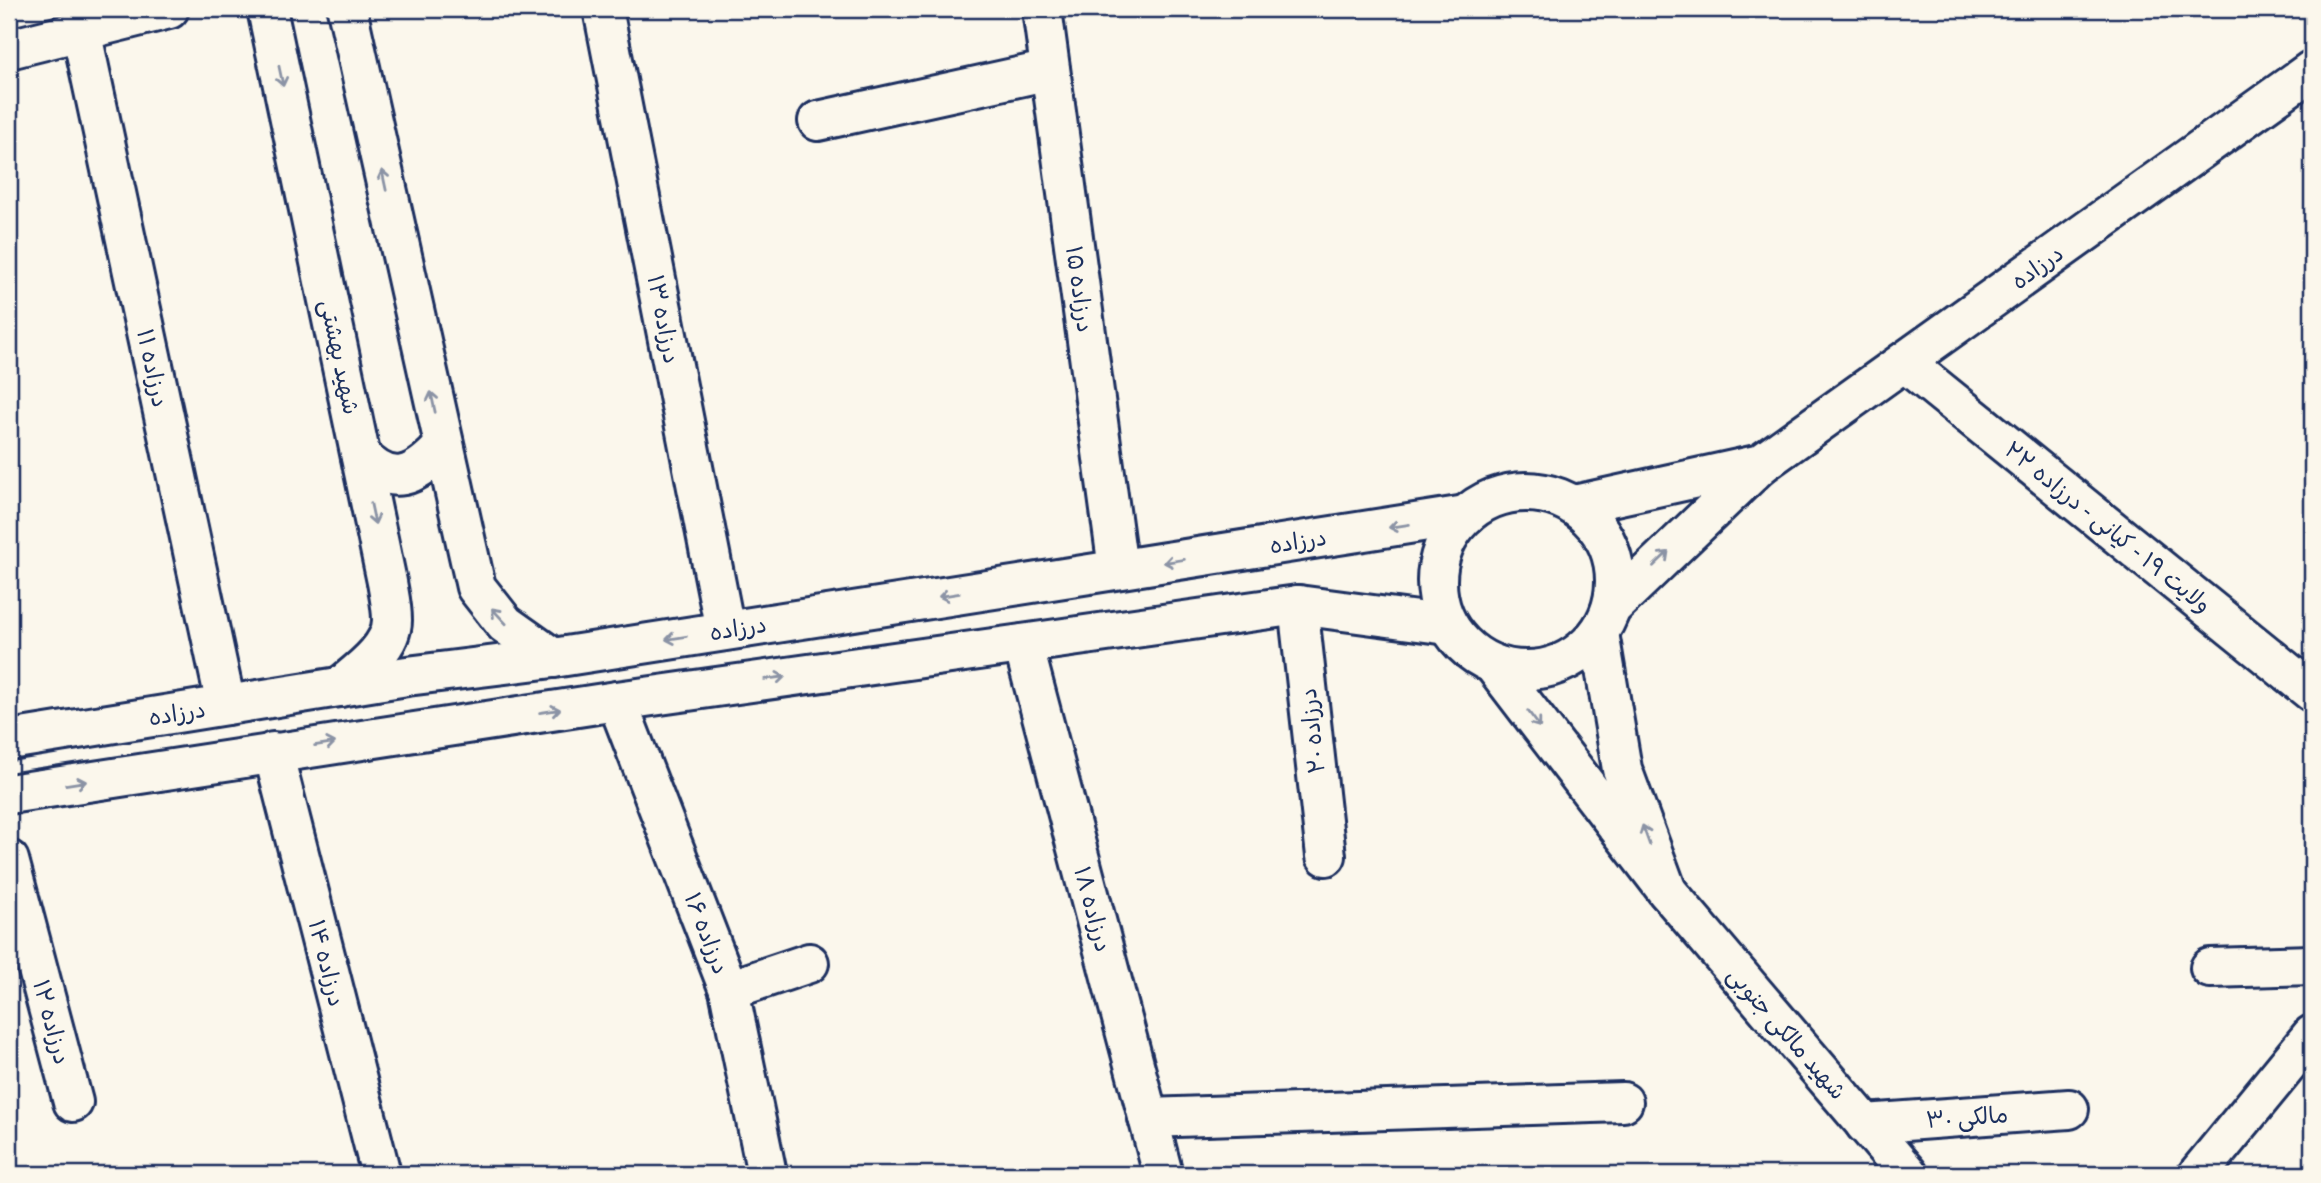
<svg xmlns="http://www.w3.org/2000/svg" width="2321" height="1183" font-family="Dekko,'Playpen Sans Arabic',sans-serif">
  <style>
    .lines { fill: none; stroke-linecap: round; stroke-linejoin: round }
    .street-casing { stroke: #1b2f5e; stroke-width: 44 }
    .secondary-casing { stroke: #1b2f5e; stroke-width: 44 }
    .street { stroke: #fbf7ec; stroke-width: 38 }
    .secondary { stroke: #fbf7ec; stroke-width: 38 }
    .oneway { stroke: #8b93a5 }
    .labels { text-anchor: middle; stroke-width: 5; stroke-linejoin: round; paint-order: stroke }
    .street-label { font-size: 23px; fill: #1b2f5e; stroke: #fbf7ec }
  </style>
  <rect width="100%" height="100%" fill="#fbf7ec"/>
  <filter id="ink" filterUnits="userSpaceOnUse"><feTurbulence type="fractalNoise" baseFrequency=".0143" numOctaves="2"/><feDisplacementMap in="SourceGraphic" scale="14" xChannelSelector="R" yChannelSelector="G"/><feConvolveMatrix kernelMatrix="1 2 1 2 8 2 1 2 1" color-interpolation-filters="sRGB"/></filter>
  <g filter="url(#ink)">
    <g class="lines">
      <defs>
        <g id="street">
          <path d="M603,9L725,630"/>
          <path d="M1042,9L1118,569"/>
          <path d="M81,30L226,705"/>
          <path d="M9,49L169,9"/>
          <path d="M818,121L1050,70"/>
          <path d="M1904,362L2312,692"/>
          <path d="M1298,605L1326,856"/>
          <path d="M1023,644L1163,1174"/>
          <path d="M617,701L729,990L767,1174"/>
          <path d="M9,860L73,1102"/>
          <path d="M2210,968L2312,965"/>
          <path d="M729,990L809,963"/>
          <path d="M1148,1118L1623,1102"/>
          <path d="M1865,1124L2069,1109"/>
          <path d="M2198,1174L2312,1035"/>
        </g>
        <g id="secondary">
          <path d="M267,9L387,582C389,594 392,607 392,620C392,648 359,671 340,687"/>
          <path d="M347,9L476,587L505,624L553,658"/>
          <path d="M361,456C392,489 415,477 443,447"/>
          <path d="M1761,464L2312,70"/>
          <circle cx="1526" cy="581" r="89"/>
          <path d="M1574,505L1761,464L1612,607"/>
          <path d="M1493,664L1667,891L1622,769L1599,633"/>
          <path d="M9,740L407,676L553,658L1466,515"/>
          <path d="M273,752L381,1174"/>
          <path d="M9,794L617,701L1298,605L1448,625"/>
          <path d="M1667,891L1908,1174"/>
        </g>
      </defs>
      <use href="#street" class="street-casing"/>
      <use href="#secondary" class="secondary-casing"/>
      <use href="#street" class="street"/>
      <use href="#secondary" class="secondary"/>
    </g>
    <defs><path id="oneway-shaft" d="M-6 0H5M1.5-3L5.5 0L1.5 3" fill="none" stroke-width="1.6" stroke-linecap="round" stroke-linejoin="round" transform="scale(1.75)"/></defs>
    <g class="oneway">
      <use href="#oneway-shaft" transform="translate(281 76) rotate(78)"/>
      <use href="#oneway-shaft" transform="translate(384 180) rotate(-102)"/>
      <use href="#oneway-shaft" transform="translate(433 402) rotate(-102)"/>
      <use href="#oneway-shaft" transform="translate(373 514) rotate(78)"/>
      <use href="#oneway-shaft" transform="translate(1399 526) rotate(171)"/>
      <use href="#oneway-shaft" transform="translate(1661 559) rotate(-44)"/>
      <use href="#oneway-shaft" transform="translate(1174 561) rotate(171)"/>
      <use href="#oneway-shaft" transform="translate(949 595) rotate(171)"/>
      <use href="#oneway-shaft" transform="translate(499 616) rotate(-133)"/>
      <use href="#oneway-shaft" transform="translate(676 638) rotate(171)"/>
      <use href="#oneway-shaft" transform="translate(775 678) rotate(-8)"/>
      <use href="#oneway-shaft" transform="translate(550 711) rotate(-9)"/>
      <use href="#oneway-shaft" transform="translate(1534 719) rotate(53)"/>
      <use href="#oneway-shaft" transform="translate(325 744) rotate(-9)"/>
      <use href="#oneway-shaft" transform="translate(76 783) rotate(-9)"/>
      <use href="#oneway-shaft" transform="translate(1646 835) rotate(-110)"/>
    </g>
  </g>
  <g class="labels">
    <g class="street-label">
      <text transform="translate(2037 267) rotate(-36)" y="8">درزاده</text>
      <text transform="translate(1080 289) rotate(82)" y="8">درزاده ۱۵</text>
      <text transform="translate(664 319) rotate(79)" y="8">درزاده ۱۳</text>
      <text transform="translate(340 357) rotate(78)" y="8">شهید بهشتی</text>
      <text transform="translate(153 368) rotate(78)" y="8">درزاده ۱۱</text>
      <text transform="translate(2108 527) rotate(39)" y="8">ولایت ۱۹ - کیانی - درزاده ۲۲</text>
      <text transform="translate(1298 541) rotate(-9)" y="8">درزاده</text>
      <text transform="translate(738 628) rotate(-9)" y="8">درزاده</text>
      <text transform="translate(177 713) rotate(-9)" y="8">درزاده</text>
      <text transform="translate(1312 731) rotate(-96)" y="8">درزاده ۲۰</text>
      <text transform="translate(1093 909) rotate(75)" y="8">درزاده ۱۸</text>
      <text transform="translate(707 933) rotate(69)" y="8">درزاده ۱۶</text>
      <text transform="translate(327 963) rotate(76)" y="8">درزاده ۱۴</text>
      <text transform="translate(52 1022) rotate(75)" y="8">درزاده ۱۲</text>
      <text transform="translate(1787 1033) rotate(49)" y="8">شهید مالکی جنوبی</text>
      <text transform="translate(1967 1117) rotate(-4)" y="8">مالکی ۳۰</text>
    </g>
  </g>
  <rect width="2321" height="1183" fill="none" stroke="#fbf7ec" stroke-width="35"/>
  <rect x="18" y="18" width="2286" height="1148" fill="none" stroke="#1b2f5e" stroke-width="2.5" filter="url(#ink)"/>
</svg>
